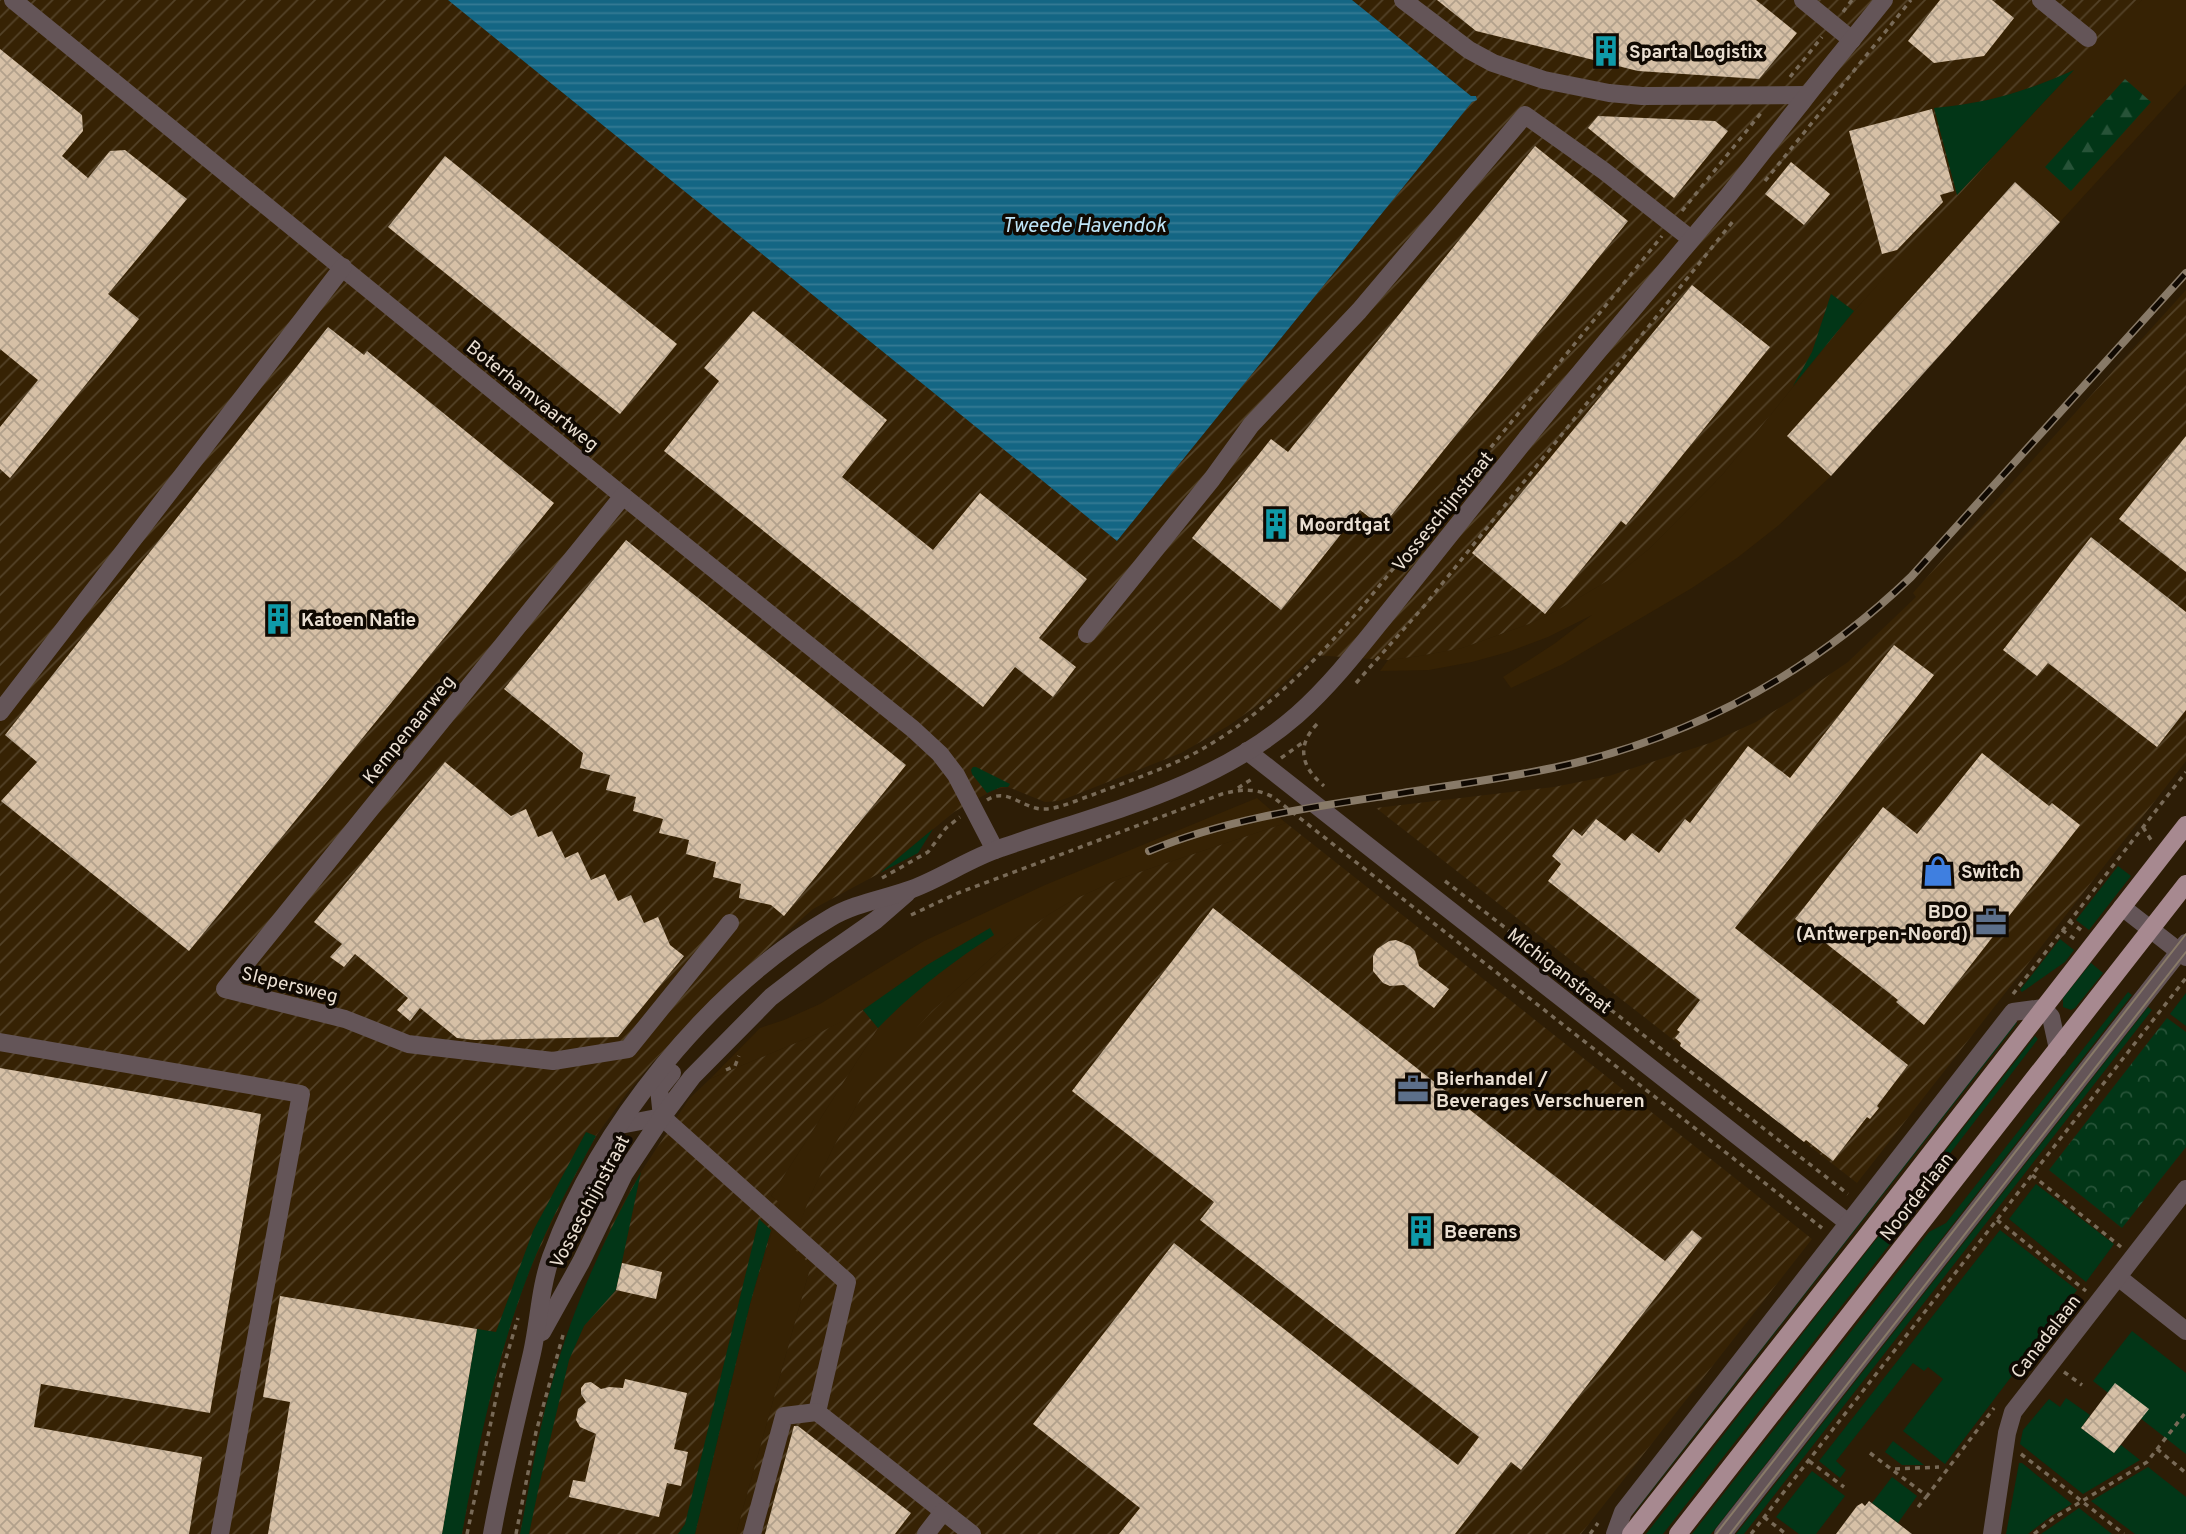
<svg xmlns="http://www.w3.org/2000/svg" width="2186" height="1534" font-family="Overpass,sans-serif">
  <style>
    .built { fill: #362204 }
    .industrial { fill: url(#industrial-furrows) }
    .grass { fill: #023617 }
    .forest { fill: url(#forest-firs) }
    .park { fill: url(#park-crowns) }
    .water { fill: url(#water-rules) }
    .building { fill: url(#building-cross-hatch) }
    .lines { fill: none; stroke-linecap: round; stroke-linejoin: round }
    .path { stroke: #786a57; stroke-width: 3.5; stroke-dasharray: 5 5; stroke-linecap: butt }
    .minor { stroke: #645558; stroke-width: 18 }
    .major { stroke: #a78990; stroke-width: 18 }
    .tram { stroke: #887a68; stroke-width: 2 }
    .rail-casing { stroke: #887a68; stroke-width: 8 }
    .rail { stroke: #100902; stroke-width: 5; stroke-dasharray: 16; stroke-linecap: butt }
    .labels { text-anchor: middle; stroke-width: 7; stroke-linejoin: round; paint-order: stroke }
    .poi-label { font-size: 19px; font-weight: bold; fill: #eadfd2; stroke: #100902; text-anchor: start }
    .street-label { font-size: 19px; fill: #eadfd2; stroke: #100902 }
    .water-label { font-size: 21px; font-style: italic; fill: #bee4f6; stroke: #100902 }
  </style>
  <defs>
    <pattern id="industrial-furrows" width="10" height="10" patternUnits="userSpaceOnUse" patternTransform="scale(1.75)"><rect width="10" height="10" fill="#362204"/><path d="M-1 1l2-2M0 10L10 0M9 11l2-2" fill="none" stroke="#534228"/></pattern>
    <pattern id="forest-firs" width="22" height="20" patternUnits="userSpaceOnUse" patternTransform="scale(1.75)"><rect width="22" height="20" fill="#023617"/><path d="M5 1l3.5 6h-7zM16 11l3.5 6h-7z" fill="#275338"/></pattern>
    <pattern id="park-crowns" width="20" height="18" patternUnits="userSpaceOnUse" patternTransform="scale(1.75)"><rect width="20" height="18" fill="#023617"/><path d="M2 6a3 3 0 1 1 6 0M12 15a3 3 0 1 1 6 0" fill="none" stroke="#275338"/></pattern>
    <pattern id="water-rules" width="6" height="5" patternUnits="userSpaceOnUse" patternTransform="scale(1.75)"><rect width="6" height="5" fill="#146684"/><path d="M0 2.5h6" fill="none" stroke="#367b94"/></pattern>
    <pattern id="building-cross-hatch" width="8" height="8" patternUnits="userSpaceOnUse" patternTransform="scale(1.75)"><rect width="8" height="8" fill="#d6c0a6"/><path d="M0 0l8 8M0 8l8-8" fill="none" stroke="#b2a18c"/></pattern>
  </defs>
  <rect width="100%" height="100%" fill="#2d1d06"/>
  <g class="built">
    <path d="M2142,0H2186V84L2060,222L2015,182L1788,436L1831,476L1779,525L1737,558L1692,588L1561,665L1511,688L1503,677L1554,644L1592,615L1548,637L1508,652L1472,662L1429,670L1380,671L1388,660L1419,656L1462,648L1529,624L1556,611L1614,577L1650,548L1722,475L1854,311L1957,195L2072,71L2038,86Z"/>
    <path d="M1257,798L1286,823L1122,878L1075,899L1048,915L1005,946L932,1011L862,1096L834,1146L810,1197L792,1246L811,1265L736,1534H695L750,1304L780,1204L771,1196L878,1028L863,1011L817,1034L710,1079L760,1028L784,1020L820,1004L924,941L1045,885Z"/>
  </g>
  <g class="industrial">
    <path d="M0,0H448L1117,541L1472,102L1476,100V96H1471L1352,0H2142L2109,29L1854,311L1722,475L1650,548L1614,577L1556,611L1529,624L1462,648L1419,656L1388,660L1314,655L1269,697L1228,726L1181,753L1070,797L1058,801L1045,802L1008,787L995,789L954,812L880,873L813,909L730,982L653,1062L627,1093L596,1136L565,1194L528,1274L510,1327L481,1431L462,1534H0Z"/>
    <path d="M2186,290V761L1857,1183L1376,808L1554,787L1609,776L1710,743L1756,722L1791,701L1848,662L1916,597L1913,593L1936,567Z"/>
    <path d="M1286,823L1812,1239L1581,1534H736L811,1265L791,1246L810,1197L834,1146L862,1096L889,1059L932,1011L1005,946L1048,915L1075,899L1122,878Z"/>
    <path d="M863,1010L878,1028L771,1196L780,1203L750,1304L695,1534H520L543,1416L566,1339L613,1221L641,1172L689,1099L710,1079L817,1034Z"/>
  </g>
  <g class="grass">
    <path d="M2074,70L1957,195L1934,108C1988,103 2024,92 2074,70Z"/>
    <path d="M1831,294L1854,311L1793,386L1812,352Z"/>
    <path d="M973,767H976L1010,784L1008,787H1001L987,793L972,774L971,770Z"/>
    <path d="M933,829L918,853L880,873Z"/>
    <path d="M2118,866L2131,876L2089,930L2076,920Z"/>
    <path d="M990,928L994,935C952,962 913,992 878,1028L863,1010L927,965Z"/>
    <path d="M2060,939L2074,950L2065,962L2022,992L2020,990Z"/>
    <path d="M2091,963L2103,973L2075,1008L2071,1010L2063,1007V998Z"/>
    <path d="M2128,992L2132,995L1711,1534H1692L1929,1232L1946,1223Z"/>
    <path d="M2186,993V1026L2170,1014Z"/>
    <path d="M2148,1007L2152,1010L1744,1534H1736Z"/>
    <path d="M2014,1021L2017,1023L1634,1513L1630,1510Z"/>
    <path d="M2035,1036L2038,1039L1912,1203V1216L1663,1534H1646Z"/>
    <path d="M586,1132L596,1136C572,1181 546,1227 528,1275C496,1359 478,1446 462,1534H442L477,1329L496,1332L533,1231Z"/>
    <path d="M641,1172L616,1290L584,1326L569,1360L539,1486L529,1534H520C530,1483 538,1432 552,1383C572,1309 604,1238 641,1172Z"/>
    <path d="M2036,1184L2114,1244L2086,1282L2009,1219Z"/>
    <path d="M759,1219L771,1230L750,1304L695,1534H678L685,1524Z"/>
    <path d="M2000,1230L2077,1290L1945,1464L1903,1431L1943,1379L1928,1367L1924,1371L1913,1363L1836,1461L1846,1470L1840,1478L1819,1461Z"/>
    <path d="M2132,1331L2186,1373V1454L2093,1381Z"/>
    <path d="M2066,1398L2090,1415L2081,1428L2114,1453L2121,1445L2140,1460L2083,1494L2020,1444L2023,1430L2049,1399L2060,1407Z"/>
    <path d="M1893,1441L1924,1465H1902L1885,1452Z"/>
    <path d="M2019,1463H2022L2072,1504L2051,1516L2028,1534H2006Z"/>
    <path d="M2148,1467L2186,1497V1534H2135L2091,1501Z"/>
    <path d="M1812,1471L1845,1496L1816,1534H1799L1776,1517Z"/>
    <path d="M1892,1477L1917,1496L1898,1523L1872,1503Z"/>
    <path d="M2079,1508L2112,1534H2041Z"/>
  </g>
  <path class="forest" d="M2125,79L2151,102L2071,191L2045,167Z"/>
  <path class="park" d="M2167,1018L2186,1032V1147L2122,1228L2049,1170Z"/>
  <path class="water" d="M448,0H1352L1471,96H1476L1477,100L1472,102L1117,541Z"/>
  <g class="building">
    <path d="M1437,0H1756L1797,33L1759,79L1638,71L1476,31Z"/>
    <path d="M1940,0H1992L2014,18L1984,56L1934,63L1908,41Z"/>
    <path d="M0,49L82,115L83,131L62,156L88,178L110,151L125,150L187,199L108,294L139,319L10,478L0,469V427L38,380L0,349Z"/>
    <path d="M1932,109L1954,191L1940,195L1943,202L1897,250L1882,254L1849,131Z"/>
    <path d="M1598,116L1715,121L1728,131L1674,198L1588,128Z"/>
    <path d="M1535,146L1628,221L1382,527L1360,510L1281,610L1192,538L1271,439L1288,452Z"/>
    <path d="M445,156L677,344L620,414L388,227Z"/>
    <path d="M1791,162L1830,194L1804,225L1765,194Z"/>
    <path d="M2015,182L2060,222L1831,476L1787,436Z"/>
    <path d="M1692,285L1770,347L1626,525L1621,521L1545,614L1472,553Z"/>
    <path d="M753,311L887,420L842,477L933,550L980,493L1087,579L1039,638L1076,667L1053,697L1015,667L983,707L664,451L719,381L704,368Z"/>
    <path d="M328,327L364,355L367,351L554,503L189,951L1,801L37,762L5,735Z"/>
    <path d="M2186,436V572L2119,519Z"/>
    <path d="M2091,537L2186,612V710L2157,747L2048,663L2037,676L2003,650Z"/>
    <path d="M626,540L906,765L784,916L771,905L739,898L741,884L713,877L716,862L686,854L689,840L659,833L663,819L633,811L636,797L606,790L610,775L580,768L583,753L504,689Z"/>
    <path d="M1894,645L1934,675L1735,928L1908,1065L1877,1106L1879,1108L1870,1119L1867,1117L1833,1161L1806,1140L1804,1142L1680,1046L1681,1043L1675,1038L1680,1032L1677,1030L1700,1000L1548,881L1561,864L1552,856L1573,829L1582,836L1596,819L1625,841L1632,833L1659,853L1685,819L1690,823L1748,746L1790,778Z"/>
    <path d="M1982,753L2049,806L2052,803L2080,825L1924,1025L1896,1002L1898,1000L1795,919L1883,807L1917,834Z"/>
    <path d="M445,762L511,816L526,809L538,837L552,831L565,858L578,852L591,880L605,874L618,901L631,895L644,923L658,917L670,945L684,956L618,1037L475,1040L457,1038L420,1008L410,1021L397,1010L408,998L355,954L344,967L330,957L342,944L314,922Z"/>
    <path d="M1213,908L1521,1150L1665,1261L1692,1230L1702,1238L1521,1470L1511,1462L1455,1534H1119L1140,1508L1033,1424L1174,1243L1458,1465L1479,1437L1200,1220L1214,1202L1072,1091Z"/>
    <path d="M1396,940L1410,946L1415,951L1419,966L1449,989L1434,1008L1404,985L1390,986L1383,983L1373,971V956L1377,949L1389,941Z"/>
    <path d="M0,1068L261,1114L210,1413L41,1384L34,1427L202,1457L189,1534H0Z"/>
    <path d="M622,1263L662,1272L656,1299L616,1290Z"/>
    <path d="M280,1296L477,1329L442,1534H268L290,1402L263,1397Z"/>
    <path d="M625,1379L687,1393L674,1449L688,1452L681,1486L667,1483L659,1517L569,1497L573,1480L585,1482L596,1434L580,1427L576,1420L578,1409L586,1402L581,1394V1388L585,1383L591,1382L601,1389L609,1387L623,1388Z"/>
    <path d="M2115,1383L2149,1409L2114,1453L2081,1428Z"/>
    <path d="M794,1426H798L911,1513L895,1534H765Z"/>
    <path d="M1869,1501L1912,1534H1836L1857,1506L1862,1503L1865,1506Z"/>
  </g>
  <g class="lines">
    <g class="path">
      <path d="M1843,12L1852,0"/>
      <path d="M1790,77L1822,37"/>
      <path d="M1765,181L1911,0"/>
      <path d="M1682,211L1761,113"/>
      <path d="M1356,683L1425,605L1734,220"/>
      <path d="M1317,724C1296,746 1301,767 1324,786"/>
      <path d="M1281,758L1305,741"/>
      <path d="M1238,788L1252,779"/>
      <path d="M987,800C1008,786 1024,811 1046,809C1061,808 1077,800 1092,795C1126,782 1162,770 1195,753C1300,696 1371,595 1445,504C1517,415 1590,325 1662,236"/>
      <path d="M2143,827L2151,840"/>
      <path d="M882,878L928,852L946,828L960,817"/>
      <path d="M1445,881L1848,1194"/>
      <path d="M911,915L958,893L1222,794C1240,789 1256,788 1273,797L1822,1228"/>
      <path d="M2069,921L2081,930"/>
      <path d="M2062,930L2076,940"/>
      <path d="M2013,994L2186,772"/>
      <path d="M726,1070L735,1066L739,1056"/>
      <path d="M2032,1175L2121,1247"/>
      <path d="M1997,1220L2086,1291"/>
      <path d="M2064,1372L2082,1385"/>
      <path d="M2157,1449L2186,1473"/>
      <path d="M1870,1453L1927,1496L1994,1408"/>
      <path d="M2021,1454L2124,1534"/>
      <path d="M1809,1461L1844,1487"/>
      <path d="M1895,1469L1939,1467"/>
      <path d="M1918,1507L1927,1496"/>
      <path d="M1764,1517L1786,1534"/>
      <path d="M467,1534L501,1375L518,1318"/>
      <path d="M516,1534L536,1432L563,1335"/>
      <path d="M1590,1534L1598,1523"/>
      <path d="M1751,1534L2186,978"/>
      <path d="M2034,1534L2054,1518L2147,1462L2186,1412"/>
    </g>
    <g class="minor">
      <path d="M13,0L623,496L913,729L940,754L956,775L995,850"/>
      <path d="M1403,0L1469,50L1493,63L1544,80L1609,93L1642,96L1807,95"/>
      <path d="M1803,0L1852,40"/>
      <path d="M2041,0L2088,38"/>
      <path d="M623,496L225,989L345,1019L408,1044L553,1061L628,1049L730,923"/>
      <path d="M1087,634L1212,479L1251,425L1359,311L1525,115L1604,171L1691,239"/>
      <path d="M0,712L343,267"/>
      <path d="M1247,751L1847,1222"/>
      <path d="M2122,907L2186,957"/>
      <path d="M0,1042L301,1094L220,1534"/>
      <path d="M672,1073L659,1089L662,1117L847,1282L817,1412"/>
      <path d="M620,1125L662,1117"/>
      <path d="M2118,1277L2186,1331"/>
      <path d="M542,1332L581,1262L624,1174L662,1117L692,1077L771,997L823,957L876,920L907,893"/>
      <path d="M492,1534C503,1473 518,1413 532,1353C539,1322 540,1287 551,1257C599,1126 710,989 830,918C855,903 885,899 912,889C942,878 970,858 1001,848C1104,812 1212,789 1297,715C1332,684 1361,646 1390,610C1436,553 1481,496 1526,439C1592,357 1660,277 1728,196C1753,165 1777,133 1802,102C1829,67 1857,34 1884,0"/>
      <path d="M752,1534L784,1416L817,1412L972,1534"/>
      <path d="M926,1534L943,1512"/>
      <path d="M1615,1534L1623,1512L2013,1012L2043,1008L2051,1017L2058,1049"/>
      <path d="M1723,1534L2186,943"/>
      <path d="M1992,1534L2007,1433L2013,1412L2186,1189"/>
    </g>
    <g class="major">
      <path d="M1631,1534L1867,1235L2186,825"/>
      <path d="M1678,1534L2186,884"/>
    </g>
    <g class="tram">
      <path d="M1716,1534L2186,934"/>
      <path d="M1730,1534L2186,952"/>
    </g>
    <defs>
      <path id="rail" d="M1149,851C1229,818 1313,807 1397,794C1457,784 1517,777 1575,763C1703,732 1816,668 1911,577L2186,273"/>
    </defs>
    <use href="#rail" class="rail-casing"/>
    <use href="#rail" class="rail"/>
  </g>
  <defs>
    <symbol id="building-bare" viewBox="-9 -9 18 18"><path d="M-4-6H4V6H1V3H-1V6H-4ZM-2.5-4.3h1.7v1.8h-1.7ZM.8-4.3h1.7v1.8H.8ZM-2.5-1h1.7V.8h-1.7ZM.8-1h1.7V.8H.8Z" fill="#0f9aa8" stroke="#100902" stroke-width="2.5" paint-order="stroke"/></symbol>
    <symbol id="shop-bare" viewBox="-9 -9 18 18"><path d="M-5-2.5h2.3a2.7 3.5 0 0 1 5.4 0H5L5.5 6h-11ZM-1.5-2.5h3a1.5 2.3 0 0 0-3 0Z" fill="#3f7fe0" stroke="#100902" stroke-width="2.5" paint-order="stroke"/></symbol>
    <symbol id="office-bare" viewBox="-9 -9 18 18"><path d="M-6-3h4V-5.5h4V-3h4V5H-6ZM-1-4.5V-3h2v-1.5ZM-6 0V1H6V0Z" fill="#5c6f8a" stroke="#100902" stroke-width="2.5" paint-order="stroke"/></symbol>
  </defs>
  <g fill-rule="evenodd">
    <use href="#building-bare" x="1584" y="29" width="44" height="44"/>
    <use href="#building-bare" x="1254" y="502" width="44" height="44"/>
    <use href="#building-bare" x="256" y="597" width="44" height="44"/>
    <use href="#shop-bare" x="1916" y="849" width="44" height="44"/>
    <use href="#office-bare" x="1969" y="900" width="44" height="44"/>
    <use href="#office-bare" x="1391" y="1067" width="44" height="44"/>
    <use href="#building-bare" x="1399" y="1209" width="44" height="44"/>
  </g>
  <g class="labels">
    <g class="poi-label">
      <text x="1629" y="58">Sparta Logistix</text>
      <text x="1299" y="531">Moordtgat</text>
      <text x="301" y="626">Katoen Natie</text>
      <text x="1961" y="878">Switch</text>
      <text x="1968" y="918" text-anchor="end">BDO<tspan x="1968" dy="22">(Antwerpen-Noord)</tspan></text>
      <text x="1436" y="1085">Bierhandel /<tspan x="1436" dy="22">Beverages Verschueren</tspan></text>
      <text x="1444" y="1238">Beerens</text>
    </g>
    <g class="street-label">
      <text transform="translate(533 395) rotate(39)" y="7">Boterhamvaartweg</text>
      <text transform="translate(1442 511) rotate(-51)" y="7">Vosseschijnstraat</text>
      <text transform="translate(408 729) rotate(-51)" y="7">Kempenaarweg</text>
      <text transform="translate(1560 970) rotate(38)" y="7">Michiganstraat</text>
      <text transform="translate(290 984) rotate(14)" y="7">Slepersweg</text>
      <text transform="translate(1916 1196) rotate(-52)" y="7">Noorderlaan</text>
      <text transform="translate(589 1201) rotate(-62)" y="7">Vosseschijnstraat</text>
      <text transform="translate(2045 1336) rotate(-52)" y="7">Canadalaan</text>
    </g>
    <g class="water-label">
      <text x="1084" y="232">Tweede Havendok</text>
    </g>
  </g>
</svg>
